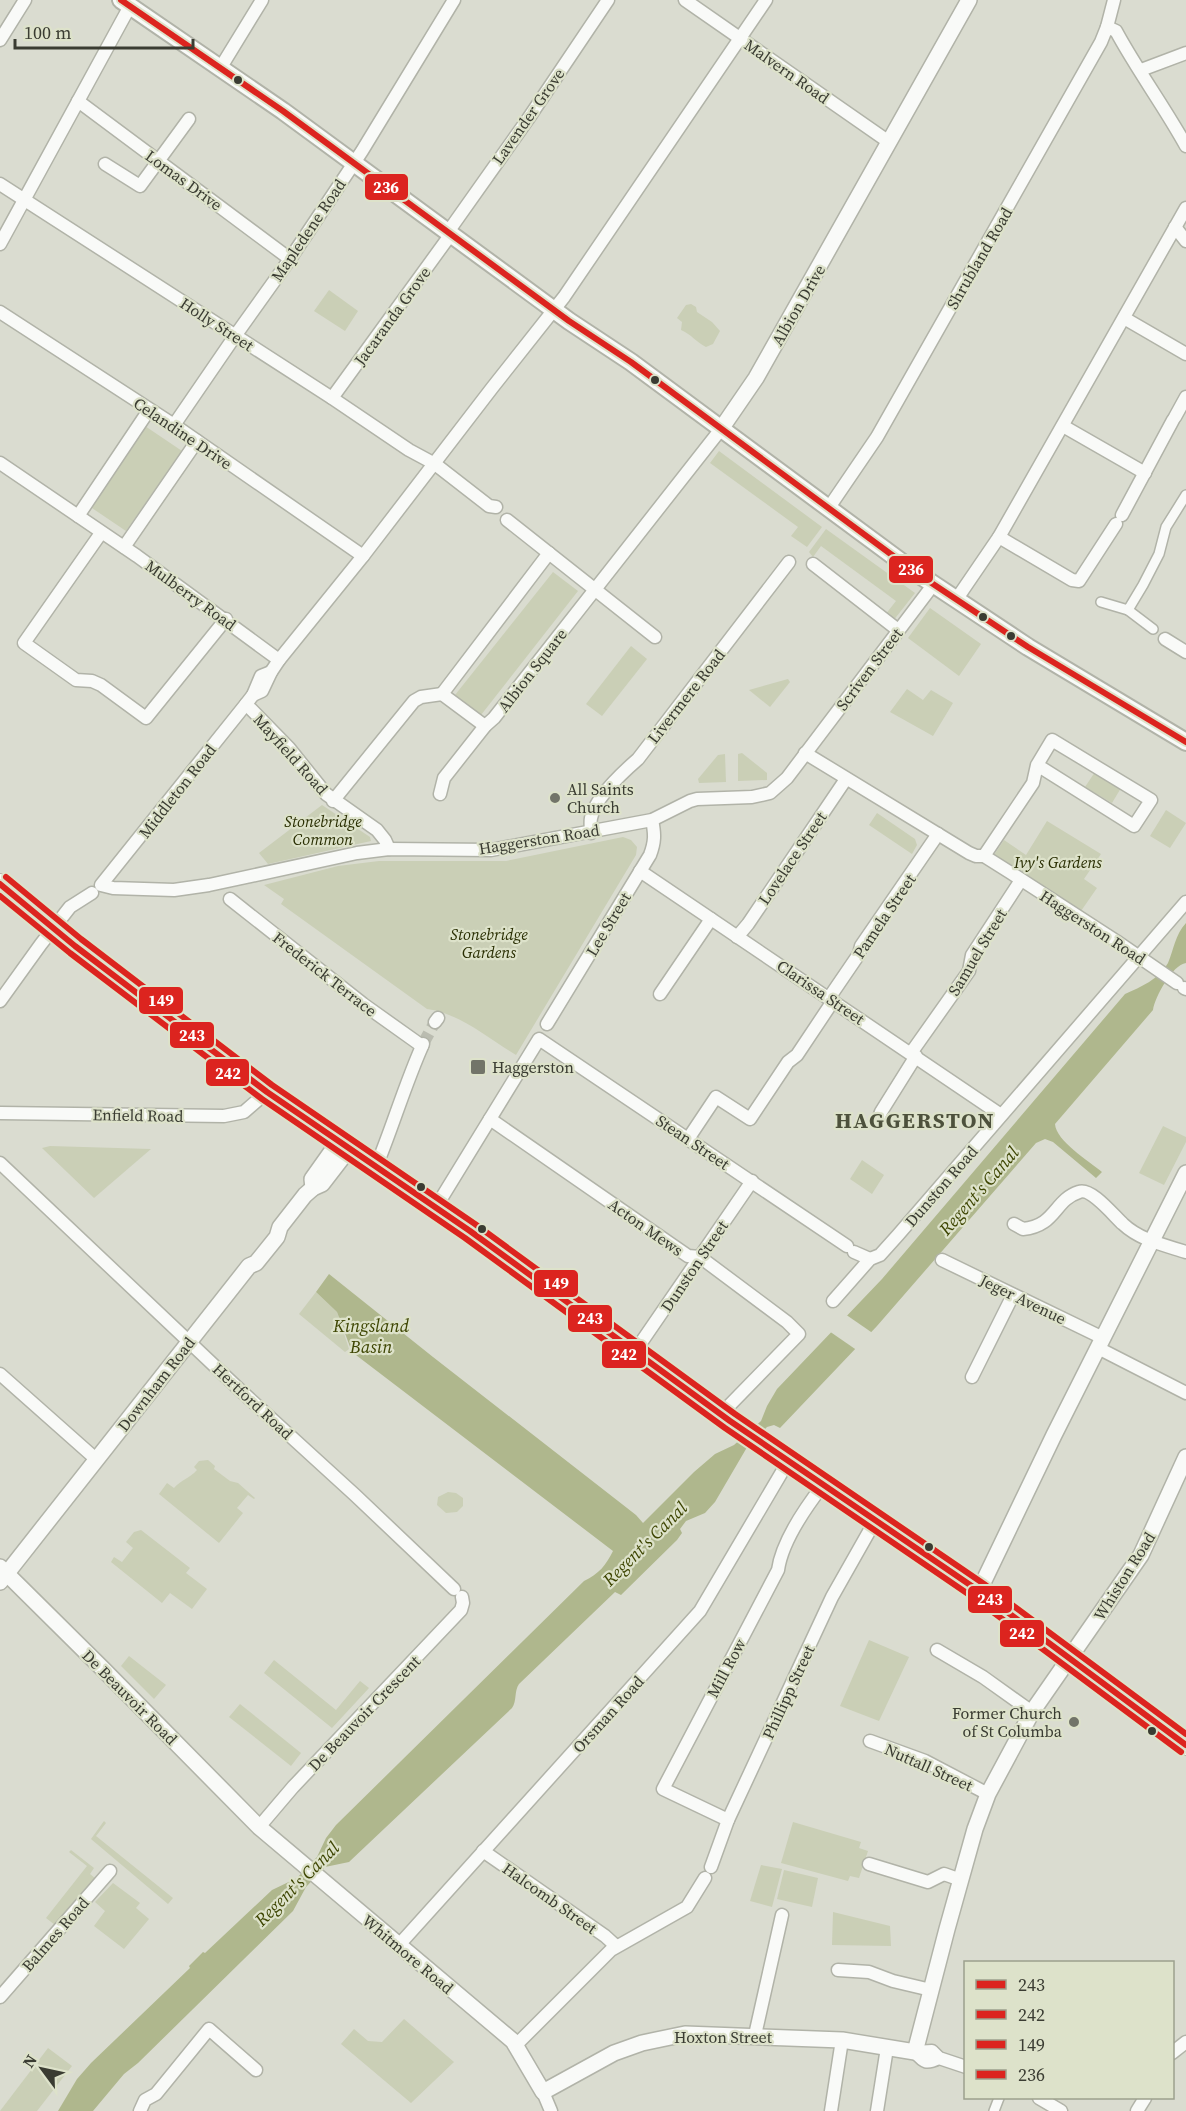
<svg xmlns="http://www.w3.org/2000/svg" width="1186" height="2111" font-family="'Source Serif 4',serif">
  <style>
    .green { fill: #cacfb6 }
    .water { fill: #afb78d }
    .pier { fill: #dadcd0 }
    .lines { fill: none; stroke-linecap: round; stroke-linejoin: round }
    .minor-tunnel { stroke: #babcb0; stroke-width: 12; stroke-dasharray: 12 6; stroke-linecap: butt }
    .pedestrian-casing { stroke: #b1b3a8; stroke-width: 12 }
    .minor-casing { stroke: #b1b3a8; stroke-width: 15 }
    .tertiary-casing { stroke: #b1b3a8; stroke-width: 18 }
    .secondary-casing { stroke: #b1b3a8; stroke-width: 20 }
    .trunk-casing { stroke: #b1b3a8; stroke-width: 22 }
    .pedestrian { stroke: #f9faf8; stroke-width: 9 }
    .minor { stroke: #f9faf8; stroke-width: 12 }
    .tertiary { stroke: #f9faf8; stroke-width: 15 }
    .secondary { stroke: #f9faf8; stroke-width: 16 }
    .trunk { stroke: #f9faf8; stroke-width: 20 }
    .bus-1-casing { stroke: #dde2ca; stroke-width: 10 }
    .bus-2-casing { stroke: #dde2ca; stroke-width: 10 }
    .bus-3-casing { stroke: #dde2ca; stroke-width: 10 }
    .bus-4-casing { stroke: #dde2ca; stroke-width: 10 }
    .bus-1 { stroke: #dc241f; stroke-width: 6 }
    .bus-2 { stroke: #dc241f; stroke-width: 6 }
    .bus-3 { stroke: #dc241f; stroke-width: 6 }
    .bus-4 { stroke: #dc241f; stroke-width: 6 }
    .bus-dot { fill: #3a3c32; stroke: #dde2ca; stroke-width: 2 }
    .poi-dot { fill: #727469; stroke: #dde2ca; stroke-width: 2 }
    .labels { text-anchor: middle; stroke-width: 4.5; stroke-linejoin: round; paint-order: stroke }
    .street-label { font-size: 16px; fill: #3a3c32; stroke: #dde2ca }
    .poi-label { font-size: 16px; fill: #3a3c32; stroke: #dde2ca; text-anchor: start }
    .park-label { font-size: 16px; font-style: italic; fill: #2a2f03; stroke: #dde2ca }
    .water-label { font-size: 18px; font-style: italic; fill: #3e4603; stroke: #dde2ca }
    .district-label { font-size: 22px; font-weight: bold; letter-spacing: 1.5px; fill: #4d513c; stroke: #dde2ca }
    .line-badge { stroke: #dde2ca; stroke-width: 2 }
    .badge-label { font-size: 16px; text-anchor: middle; font-weight: bold; fill: #fff }
  </style>
  <rect width="100%" height="100%" fill="#dadcd0"/>
  <g class="green">
    <path d="M329,290L358,311L345,331L314,311Z"/>
    <path d="M691,304L696,307L697,312L712,322L720,331L713,344L706,347C696,342 691,334 681,330L682,322L677,318L686,305Z"/>
    <path d="M145,426L182,451L126,531L89,506Z"/>
    <path d="M719,451L822,527L807,547L791,536L798,527L710,463Z"/>
    <path d="M826,529L915,593L893,621L885,615L896,601L821,546L813,557L809,552Z"/>
    <path d="M553,572L578,591L481,715L455,695Z"/>
    <path d="M930,608L981,644L959,676L908,638Z"/>
    <path d="M631,646L647,659L602,716L586,704Z"/>
    <path d="M788,679L790,682L770,707L749,690Z"/>
    <path d="M907,689L923,700L931,690L953,703L933,736L890,712Z"/>
    <path d="M742,753L767,773V780L738,781V754Z"/>
    <path d="M725,754L726,782L699,783L698,779L718,755Z"/>
    <path d="M1095,772L1121,788L1112,803L1085,787Z"/>
    <path d="M322,805L370,837L371,841L268,864L259,853Z"/>
    <path d="M1166,810L1186,823L1170,848L1150,836Z"/>
    <path d="M877,813L915,839L917,845L912,854L869,825Z"/>
    <path d="M1047,821L1101,854L1084,879L1097,888L1081,911L994,855L1004,840L1026,855Z"/>
    <path d="M623,837L631,840L637,847L636,855L516,1055C488,1038 459,1013 427,1009L281,904L284,899L264,885L338,866L379,861H506Z"/>
    <path d="M1163,1126L1186,1137V1142L1164,1185L1139,1173Z"/>
    <path d="M50,1146L151,1149L94,1198L42,1148Z"/>
    <path d="M862,1160L884,1175L872,1194L850,1179Z"/>
    <path d="M316,1292L337,1312L349,1349L345,1352L299,1314Z"/>
    <path d="M208,1460L215,1466L214,1469L230,1481L238,1483L255,1498L254,1499L248,1495L237,1508L243,1513L219,1543L159,1494L167,1483L174,1488C182,1479 189,1479 197,1470L194,1467L199,1461Z"/>
    <path d="M448,1492L456,1493L463,1498V1506L457,1512L446,1513L437,1505L438,1497Z"/>
    <path d="M141,1530L190,1568L186,1573L207,1589L192,1609L170,1593L162,1603L111,1562L114,1557L122,1562L133,1548L126,1542L134,1532Z"/>
    <path d="M869,1640L909,1657L879,1721L840,1706Z"/>
    <path d="M129,1656L166,1685L154,1699L121,1666Z"/>
    <path d="M274,1660L336,1710L360,1681L369,1688L332,1728L264,1673Z"/>
    <path d="M240,1704L301,1753L291,1766L229,1717Z"/>
    <path d="M104,1821L106,1823L96,1836L173,1898L168,1904L91,1839Z"/>
    <path d="M793,1822L861,1842L859,1848L868,1851L859,1878L850,1876L848,1881L781,1863Z"/>
    <path d="M71,1850L94,1868L90,1874L96,1879L55,1925L46,1918L87,1866L69,1852Z"/>
    <path d="M761,1865L782,1869L772,1907L750,1901Z"/>
    <path d="M784,1870L818,1878L812,1907L777,1899Z"/>
    <path d="M113,1883L140,1903L136,1908L149,1919L124,1949L94,1926L105,1911L95,1902Z"/>
    <path d="M833,1912L890,1926L891,1946L832,1945Z"/>
    <path d="M404,2019L454,2062L411,2103L341,2044L354,2029L368,2041L382,2042Z"/>
    <path d="M48,2048L72,2066L37,2111H0Z"/>
  </g>
  <path class="water" d="M1186,923V963C1172,965 1155,997 1153,1010L1055,1124C1056,1141 1089,1161 1102,1172L1096,1178L1053,1142L1045,1139L1036,1143L877,1326L780,1428L774,1425L767,1427L746,1449L715,1502L705,1513L686,1521L680,1529L682,1533L677,1540L621,1595L615,1592L519,1684C514,1691 517,1701 512,1708L349,1862L325,1867L306,1887L293,1911L138,2063L124,2074L93,2111H58L77,2079L91,2063L190,1968L189,1966L203,1952L205,1953L272,1890L297,1878L317,1857L326,1838L336,1825L584,1581C599,1574 606,1565 613,1551L352,1352L337,1312L316,1292L329,1274L433,1357L636,1515L643,1523L694,1472L715,1454L734,1445L761,1421L767,1406L777,1389L882,1279L1125,994C1141,987 1159,979 1168,963C1174,949 1175,935 1186,923Z"/>
  <path class="pier" d="M845,1314L874,1334L858,1351L829,1331Z"/>
  <g class="lines">
    <path class="minor-tunnel" d="M423,1044L435,1022"/>
    <defs>
      <g id="pedestrian">
        <path d="M1101,602L1128,610L1143,585L1159,554L1166,527L1186,495"/>
        <path d="M1128,610L1153,629"/>
        <path d="M994,2111L999,2098"/>
      </g>
      <g id="minor">
        <path d="M685,0L889,142"/>
        <path d="M1107,27L1116,31C1137,70 1164,106 1186,146"/>
        <path d="M0,40L25,0"/>
        <path d="M221,67L262,0"/>
        <path d="M1141,70L1186,53"/>
        <path d="M78,101L290,259"/>
        <path d="M105,164L140,186L189,119"/>
        <path d="M0,184L332,398L409,450L435,464L489,506L496,507"/>
        <path d="M1175,227L1186,241"/>
        <path d="M448,232L528,119L608,0"/>
        <path d="M0,244L130,6"/>
        <path d="M0,312L174,425L363,556"/>
        <path d="M1124,318L1186,354"/>
        <path d="M332,398L451,234"/>
        <path d="M1175,417L1186,397"/>
        <path d="M174,425L235,336L290,259L362,151L454,0"/>
        <path d="M1063,426L1145,473"/>
        <path d="M0,463L137,556L279,660"/>
        <path d="M828,509L877,437L1101,42L1107,27L1114,0"/>
        <path d="M1122,515L1173,420"/>
        <path d="M78,516L149,410"/>
        <path d="M507,520L655,637"/>
        <path d="M101,533L24,643L76,680L92,681L101,685L146,718L226,619"/>
        <path d="M999,537L1072,580L1079,581L1116,524"/>
        <path d="M124,547L197,441"/>
        <path d="M813,564L898,630"/>
        <path d="M956,600L999,537L1186,208"/>
        <path d="M1165,639L1186,652"/>
        <path d="M271,672L261,676L253,695L246,704L101,885L113,888L174,890L209,885L357,853L389,849L491,850L652,820L690,801L697,799L752,797L770,793L787,778L933,585"/>
        <path d="M253,695L262,691L271,672L279,660L363,556L492,388L564,297L766,0"/>
        <path d="M246,704L289,748L326,794L377,830L385,840L389,849"/>
        <path d="M485,726L442,694L549,553"/>
        <path d="M805,753L969,853L976,856H984L1011,873L1116,941L1177,983"/>
        <path d="M440,794L444,778L485,726L494,718L721,429"/>
        <path d="M333,801L414,701L421,697L442,694"/>
        <path d="M591,833C591,828 590,823 591,818C595,798 623,772 638,759L789,562"/>
        <path d="M984,856L1033,783L1037,765L1052,740L1151,800L1134,826L1037,765"/>
        <path d="M640,871L1001,1115"/>
        <path d="M230,899L363,1004L422,1046"/>
        <path d="M737,937L748,924L846,779"/>
        <path d="M1184,988L1186,989"/>
        <path d="M660,994L711,919"/>
        <path d="M829,998L859,954L861,946L938,834"/>
        <path d="M0,1001L41,944L70,907L92,893"/>
        <path d="M435,1022L438,1018"/>
        <path d="M547,1024L650,855C655,842 655,834 652,820"/>
        <path d="M911,1053L969,971L972,955L1021,880"/>
        <path d="M0,1113L224,1116L244,1112L267,1092"/>
        <path d="M490,1119L688,1256L700,1257L787,1322L799,1334L721,1414"/>
        <path d="M878,1120L881,1112L916,1056"/>
        <path d="M688,1139L716,1097L750,1119L788,1062L797,1055L833,1001"/>
        <path d="M0,1163L240,1390L355,1495L454,1589"/>
        <path d="M376,1167C393,1126 405,1084 423,1044"/>
        <path d="M436,1207L539,1039L847,1246"/>
        <path d="M1014,1224L1023,1229C1056,1226 1054,1200 1079,1192C1091,1187 1114,1216 1123,1224C1140,1240 1164,1245 1186,1252"/>
        <path d="M854,1252L870,1259"/>
        <path d="M942,1260L1103,1338"/>
        <path d="M833,1301L870,1259L880,1255L898,1235L1186,902"/>
        <path d="M1098,1348L1186,1393"/>
        <path d="M636,1350L752,1181"/>
        <path d="M0,1374L97,1460"/>
        <path d="M972,1377L1013,1295"/>
        <path d="M937,1650L983,1677L1032,1712"/>
        <path d="M870,1741L925,1761L988,1794"/>
        <path d="M728,1820L663,1789L778,1570C782,1541 806,1507 823,1485"/>
        <path d="M259,1827L293,1787L461,1610L463,1603L462,1597"/>
        <path d="M483,1851L605,1936L616,1946"/>
        <path d="M869,1864L928,1882L944,1874L961,1880"/>
        <path d="M711,1867L728,1820L832,1597L875,1521"/>
        <path d="M398,1946L700,1611L789,1460"/>
        <path d="M838,1970L869,1972L893,1981L931,1990"/>
        <path d="M0,1997L110,1871"/>
        <path d="M755,2035L782,1915"/>
        <path d="M516,2045L611,1950L687,1907L705,1878"/>
        <path d="M915,2052L932,2051L939,2058L966,2067"/>
        <path d="M915,2052C924,2063 927,2064 939,2058"/>
        <path d="M1172,2053L1186,2042"/>
        <path d="M543,2092L551,2111"/>
        <path d="M1039,2098L1061,2111"/>
        <path d="M140,2111L145,2100L156,2094L209,2029L256,2070"/>
        <path d="M831,2111L842,2040"/>
        <path d="M877,2111L887,2048"/>
        <path d="M1137,2111L1145,2098"/>
      </g>
      <g id="tertiary">
        <path d="M721,429L756,378L969,0"/>
        <path d="M313,1188L312,1179L339,1141"/>
        <path d="M0,1567L103,1669L259,1827L513,2041L543,2092L614,2053L642,2043L685,2034L842,2040L915,2052L947,1929L975,1829L988,1794L1032,1712L1141,1555L1186,1457"/>
        <path d="M0,1582L249,1266L256,1263L277,1237L280,1227L305,1195L313,1188L322,1184L349,1149"/>
        <path d="M979,1591L1054,1435L1186,1173"/>
      </g>
      <path id="secondary" d="M121,0L283,111L569,321L631,362L915,572L1028,647L1186,742"/>
      <path id="trunk" d="M0,884L75,946L267,1092L470,1231L730,1421L979,1591L1186,1745"/>
    </defs>
    <use href="#pedestrian" class="pedestrian-casing"/>
    <use href="#minor" class="minor-casing"/>
    <use href="#tertiary" class="tertiary-casing"/>
    <use href="#secondary" class="secondary-casing"/>
    <use href="#trunk" class="trunk-casing"/>
    <use href="#pedestrian" class="pedestrian"/>
    <use href="#minor" class="minor"/>
    <use href="#tertiary" class="tertiary"/>
    <use href="#secondary" class="secondary"/>
    <use href="#trunk" class="trunk"/>
    <defs>
      <path id="bus-1" d="M0,884L75,946L267,1092L470,1231L730,1421L979,1591L1186,1745"/>
      <path id="bus-2" d="M0,896L70,953L262,1099L465,1238L725,1428L974,1598L1181,1752"/>
      <path id="bus-3" d="M6,877L81,939L272,1085L475,1224L735,1414L984,1584L1186,1734"/>
      <path id="bus-4" d="M121,0L283,111L569,321L631,362L915,572L1028,647L1186,742"/>
    </defs>
    <use href="#bus-1" class="bus-1-casing"/>
    <use href="#bus-2" class="bus-2-casing"/>
    <use href="#bus-3" class="bus-3-casing"/>
    <use href="#bus-4" class="bus-4-casing"/>
    <use href="#bus-1" class="bus-1"/>
    <use href="#bus-2" class="bus-2"/>
    <use href="#bus-3" class="bus-3"/>
    <use href="#bus-4" class="bus-4"/>
  </g>
  <g class="bus-dot">
    <circle cx="238" cy="80" r="5"/>
    <circle cx="655" cy="380" r="5"/>
    <circle cx="983" cy="617" r="5"/>
    <circle cx="1011" cy="636" r="5"/>
    <circle cx="421" cy="1187" r="5"/>
    <circle cx="482" cy="1229" r="5"/>
    <circle cx="929" cy="1547" r="5"/>
    <circle cx="1152" cy="1731" r="5"/>
  </g>
  <g class="poi-dot">
    <circle cx="555" cy="798" r="6"/>
    <rect x="470" y="1059" width="16" height="16" rx="3"/>
    <circle cx="1074" cy="1722" r="6"/>
  </g>
  <g class="labels">
    <g class="street-label">
      <text transform="translate(787 71) rotate(35)" y="6">Malvern Road</text>
      <text transform="translate(528 116) rotate(-55)" y="6">Lavender Grove</text>
      <text transform="translate(184 180) rotate(36)" y="6">Lomas Drive</text>
      <text transform="translate(308 230) rotate(-56)" y="6">Mapledene Road</text>
      <text transform="translate(979 258) rotate(-60)" y="6">Shrubland Road</text>
      <text transform="translate(798 305) rotate(-60)" y="6">Albion Drive</text>
      <text transform="translate(392 316) rotate(-54)" y="6">Jacaranda Grove</text>
      <text transform="translate(217 324) rotate(33)" y="6">Holly Street</text>
      <text transform="translate(183 433) rotate(34)" y="6">Celandine Drive</text>
      <text transform="translate(191 595) rotate(36)" y="6">Mulberry Road</text>
      <text transform="translate(869 669) rotate(-53)" y="6">Scriven Street</text>
      <text transform="translate(532 670) rotate(-52)" y="6">Albion Square</text>
      <text transform="translate(686 696) rotate(-52)" y="6">Livermere Road</text>
      <text transform="translate(291 754) rotate(48)" y="6">Mayfield Road</text>
      <text transform="translate(177 791) rotate(-52)" y="6">Middleton Road</text>
      <text transform="translate(539 839) rotate(-9)" y="6">Haggerston Road</text>
      <text transform="translate(792 858) rotate(-56)" y="6">Lovelace Street</text>
      <text transform="translate(884 916) rotate(-56)" y="6">Pamela Street</text>
      <text transform="translate(608 924) rotate(-59)" y="6">Lee Street</text>
      <text transform="translate(1093 927) rotate(33)" y="6">Haggerston Road</text>
      <text transform="translate(977 952) rotate(-59)" y="6">Samuel Street</text>
      <text transform="translate(325 974) rotate(38)" y="6">Frederick Terrace</text>
      <text transform="translate(821 992) rotate(34)" y="6">Clarissa Street</text>
      <text transform="translate(138 1115) rotate(1)" y="6">Enfield Road</text>
      <text transform="translate(693 1142) rotate(34)" y="6">Stean Street</text>
      <text transform="translate(941 1186) rotate(-49)" y="6">Dunston Road</text>
      <text transform="translate(646 1227) rotate(35)" y="6">Acton Mews</text>
      <text transform="translate(694 1266) rotate(-56)" y="6">Dunston Street</text>
      <text transform="translate(1023 1299) rotate(26)" y="6">Jeger Avenue</text>
      <text transform="translate(156 1384) rotate(-52)" y="6">Downham Road</text>
      <text transform="translate(253 1401) rotate(43)" y="6">Hertford Road</text>
      <text transform="translate(1124 1576) rotate(-58)" y="6">Whiston Road</text>
      <text transform="translate(726 1668) rotate(-62)" y="6">Mill Row</text>
      <text transform="translate(788 1692) rotate(-65)" y="6">Phillipp Street</text>
      <text transform="translate(130 1697) rotate(45)" y="6">De Beauvoir Road</text>
      <text transform="translate(364 1713) rotate(-46)" y="6">De Beauvoir Crescent</text>
      <text transform="translate(608 1714) rotate(-48)" y="6">Orsman Road</text>
      <text transform="translate(929 1767) rotate(24)" y="6">Nuttall Street</text>
      <text transform="translate(550 1898) rotate(35)" y="6">Halcomb Street</text>
      <text transform="translate(55 1934) rotate(-49)" y="6">Balmes Road</text>
      <text transform="translate(408 1954) rotate(40)" y="6">Whitmore Road</text>
      <text x="723" y="2043">Hoxton Street</text>
    </g>
    <g class="poi-label">
      <text x="567" y="795">All Saints<tspan x="567" dy="18">Church</tspan></text>
      <text x="492" y="1073">Haggerston</text>
      <text x="1062" y="1719" text-anchor="end">Former Church<tspan x="1062" dy="18">of St Columba</tspan></text>
    </g>
    <g class="park-label">
      <text x="323" y="827">Stonebridge<tspan x="323" dy="18">Common</tspan></text>
      <text x="1058" y="868">Ivy's Gardens</text>
      <text x="489" y="940">Stonebridge<tspan x="489" dy="18">Gardens</tspan></text>
    </g>
    <g class="water-label">
      <text transform="translate(979 1191) rotate(-49)" y="6">Regent's Canal</text>
      <text x="371" y="1332">Kingsland<tspan x="371" dy="21">Basin</tspan></text>
      <text transform="translate(645 1544) rotate(-45)" y="6">Regent's Canal</text>
      <text transform="translate(297 1884) rotate(-45)" y="6">Regent's Canal</text>
    </g>
    <g class="district-label">
      <text x="915" y="1128">HAGGERSTON</text>
    </g>
  </g>
  <g class="line-badge">
    <rect x="364" y="173" width="45" height="28" rx="6" fill="#dc241f"/>
    <rect x="888" y="555" width="46" height="29" rx="6" fill="#dc241f"/>
    <rect x="138" y="986" width="46" height="29" rx="6" fill="#dc241f"/>
    <rect x="169" y="1021" width="46" height="28" rx="6" fill="#dc241f"/>
    <rect x="205" y="1058" width="45" height="29" rx="6" fill="#dc241f"/>
    <rect x="533" y="1269" width="46" height="29" rx="6" fill="#dc241f"/>
    <rect x="567" y="1304" width="46" height="29" rx="6" fill="#dc241f"/>
    <rect x="601" y="1340" width="46" height="29" rx="6" fill="#dc241f"/>
    <rect x="967" y="1585" width="46" height="29" rx="6" fill="#dc241f"/>
    <rect x="999" y="1619" width="46" height="29" rx="6" fill="#dc241f"/>
  </g>
  <g class="badge-label">
    <text x="386" y="193">236</text>
    <text x="911" y="575">236</text>
    <text x="161" y="1006">149</text>
    <text x="192" y="1041">243</text>
    <text x="228" y="1079">242</text>
    <text x="556" y="1289">149</text>
    <text x="590" y="1324">243</text>
    <text x="624" y="1360">242</text>
    <text x="990" y="1605">243</text>
    <text x="1022" y="1639">242</text>
  </g>
  <rect x="964" y="1961" width="210" height="138" fill="#dde2ca" stroke="#9ca08d" stroke-width="1.5"/>
  <rect x="976" y="1980" width="30" height="9" fill="#dc241f" stroke="#9ca08d" stroke-width="1.5"/>
  <text x="1018" y="1991" font-size="18" fill="#3a3c32">243</text>
  <rect x="976" y="2010" width="30" height="9" fill="#dc241f" stroke="#9ca08d" stroke-width="1.5"/>
  <text x="1018" y="2021" font-size="18" fill="#3a3c32">242</text>
  <rect x="976" y="2040" width="30" height="9" fill="#dc241f" stroke="#9ca08d" stroke-width="1.5"/>
  <text x="1018" y="2051" font-size="18" fill="#3a3c32">149</text>
  <rect x="976" y="2070" width="30" height="9" fill="#dc241f" stroke="#9ca08d" stroke-width="1.5"/>
  <text x="1018" y="2081" font-size="18" fill="#3a3c32">236</text>
  <g transform="translate(42 2069) rotate(303)" stroke="#dde2ca" stroke-width="4.5" paint-order="stroke">
  <path d="M0-4.5L10 22L0 15L-10 22Z" fill="#3a3c32"/>
  <text y="-9" font-size="16" font-weight="bold" text-anchor="middle" fill="#3a3c32">N</text>
  </g>
  <path d="M15 39v9h178v-9" fill="none" stroke="#3a3c32" stroke-width="3"/>
  <text x="24" y="39" font-size="18" fill="#3a3c32" stroke="#dde2ca" stroke-width="4.5" paint-order="stroke">100 m</text>
</svg>
